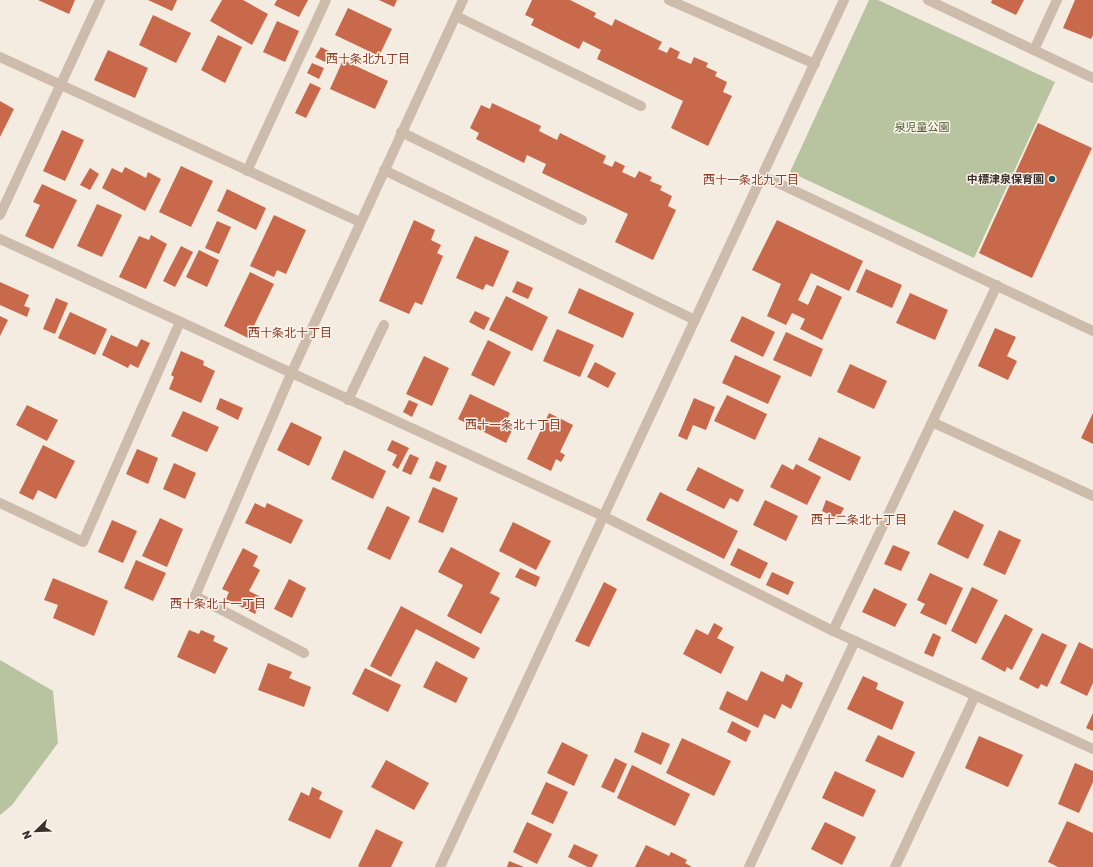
<svg xmlns="http://www.w3.org/2000/svg" width="1093" height="867" font-family="Rubik,'Noto Sans JP',sans-serif">
  <style>
    .green { fill: #b8c4a0 }
    .building { fill: #c8694b }
    .lines { fill: none; stroke-linecap: round; stroke-linejoin: round }
    .service { stroke: #cdbbac; stroke-width: 10 }
    .minor { stroke: #cdbbac; stroke-width: 10 }
    .poi-dot { fill: #1f5a5e; stroke: #fbf5ee; stroke-width: 1.5 }
    .labels { text-anchor: middle; stroke-width: 3; stroke-linejoin: round; paint-order: stroke }
    .park-label { font-size: 11px; fill: #4a5a2e; stroke: #fbf5ee }
    .poi-label { font-size: 11px; font-weight: bold; fill: #3b302b; stroke: #fbf5ee; text-anchor: end }
    .neighbourhood-label { font-size: 12px; fill: #8c3b22; stroke: #fbf5ee }
  </style>
  <rect width="100%" height="100%" fill="#f4ebe1"/>
  <g class="green">
    <path d="M869,0H878L1055,82L974,258L790,172Z"/>
    <path d="M0,660L53,691L58,743L12,805L0,815Z"/>
  </g>
  <g class="building">
    <path d="M38,0H75L69,14Z"/>
    <path d="M148,0H177L172,11Z"/>
    <path d="M222,0H243L268,14L252,45L210,21Z"/>
    <path d="M277,0H308L299,17L274,5Z"/>
    <path d="M379,0H397L394,7Z"/>
    <path d="M532,0H570L596,13L594,17L612,26L615,19L662,42L658,49L667,53L670,47L680,52L677,58L691,64L694,57L708,63L706,67L717,72L715,76L727,82L723,92L732,96L708,146L671,128L683,101L597,59L601,50L583,41L579,49L531,25L534,19L525,15Z"/>
    <path d="M992,0H1024L1016,15L991,3Z"/>
    <path d="M1075,0H1093V35L1091,39L1063,28Z"/>
    <path d="M348,8L392,29L379,56L335,35Z"/>
    <path d="M153,15L191,33L176,63L139,45Z"/>
    <path d="M277,21L299,31L285,62L263,52Z"/>
    <path d="M218,35L242,47L225,83L201,70Z"/>
    <path d="M321,47L330,52L325,62L315,57Z"/>
    <path d="M108,50L148,68L135,98L94,80Z"/>
    <path d="M343,60L388,81L375,109L330,89Z"/>
    <path d="M312,63L324,68L319,79L307,73Z"/>
    <path d="M310,83L321,88L306,118L295,113Z"/>
    <path d="M0,101L14,109L0,137Z"/>
    <path d="M492,103L541,126L539,131L557,140L560,133L606,156L603,163L612,167L615,161L625,166L622,172L635,178L639,171L652,177L650,181L662,186L660,190L672,196L668,206L676,210L653,260L615,242L628,214L542,173L546,164L527,155L524,163L476,139L479,133L470,128L481,105L490,109Z"/>
    <path d="M1038,123L1092,148L1032,278L979,253Z"/>
    <path d="M62,130L84,140L65,181L43,171Z"/>
    <path d="M181,166L213,181L191,227L159,212Z"/>
    <path d="M125,167L146,178L148,172L161,179L145,211L102,188L112,168L122,173Z"/>
    <path d="M90,168L99,174L90,190L80,185Z"/>
    <path d="M42,184L77,200L53,249L25,236L40,205L33,202Z"/>
    <path d="M227,189L266,208L256,230L217,211Z"/>
    <path d="M97,204L122,215L102,257L77,246Z"/>
    <path d="M274,215L306,230L286,274L277,270L274,277L250,266Z"/>
    <path d="M414,220L435,230L431,240L441,245L437,253L443,256L422,305L415,302L409,314L379,301Z"/>
    <path d="M777,220L863,261L849,291L811,273L798,300L808,305L817,285L842,297L822,340L800,329L805,319L792,313L786,325L767,316L781,284L752,270Z"/>
    <path d="M217,221L231,227L219,254L205,248Z"/>
    <path d="M151,235L167,244L146,289L119,277L139,236L149,240Z"/>
    <path d="M475,236L509,251L493,287L486,284L483,290L456,278Z"/>
    <path d="M181,246L193,252L175,287L163,281Z"/>
    <path d="M199,250L219,260L207,287L186,277Z"/>
    <path d="M866,269L902,285L892,308L856,292Z"/>
    <path d="M250,272L274,284L248,338L224,326Z"/>
    <path d="M517,281L533,288L528,299L512,292Z"/>
    <path d="M0,282L29,295L24,306L30,308L27,317L0,305Z"/>
    <path d="M579,288L634,313L623,338L568,313Z"/>
    <path d="M910,293L948,310L935,340L896,323Z"/>
    <path d="M506,296L548,317L532,351L489,330Z"/>
    <path d="M56,298L68,303L55,334L43,329Z"/>
    <path d="M475,311L490,318L484,330L469,322Z"/>
    <path d="M70,312L107,329L95,355L58,338Z"/>
    <path d="M0,316L8,320L0,336Z"/>
    <path d="M742,316L775,332L763,357L730,341Z"/>
    <path d="M995,328L1016,337L1007,356L1017,361L1008,380L978,366Z"/>
    <path d="M557,329L594,345L580,377L543,361Z"/>
    <path d="M786,332L823,349L811,377L773,360Z"/>
    <path d="M111,335L137,347L141,339L150,343L138,368L130,364L128,368L102,355Z"/>
    <path d="M488,340L511,352L494,386L471,375Z"/>
    <path d="M181,351L204,361L203,365L215,371L201,403L169,389L174,377L171,375Z"/>
    <path d="M735,355L781,376L768,404L722,383Z"/>
    <path d="M424,356L449,368L432,406L406,394Z"/>
    <path d="M595,362L616,373L608,388L587,377Z"/>
    <path d="M850,364L887,381L874,409L837,392Z"/>
    <path d="M470,394L510,413L506,422L514,426L506,443L458,419Z"/>
    <path d="M727,395L767,414L755,440L714,421Z"/>
    <path d="M220,398L243,408L238,420L216,409Z"/>
    <path d="M694,398L715,407L706,430L693,425L687,440L678,436Z"/>
    <path d="M409,400L418,404L412,417L403,412Z"/>
    <path d="M27,405L58,420L47,441L16,425Z"/>
    <path d="M183,411L219,427L207,452L171,436Z"/>
    <path d="M549,413L573,425L560,452L565,455L561,462L556,459L551,471L527,459Z"/>
    <path d="M1093,413V444L1081,438Z"/>
    <path d="M291,422L322,437L309,466L277,450Z"/>
    <path d="M819,437L861,457L850,481L808,460Z"/>
    <path d="M392,440L409,448L398,469L392,465L397,455L387,450Z"/>
    <path d="M43,445L75,461L56,499L38,490L33,500L19,493Z"/>
    <path d="M137,449L158,458L148,484L126,474Z"/>
    <path d="M344,450L386,471L373,499L331,479Z"/>
    <path d="M410,454L419,458L411,475L402,471Z"/>
    <path d="M436,461L447,466L440,482L429,478Z"/>
    <path d="M174,463L196,473L185,499L163,489Z"/>
    <path d="M782,464L793,470L796,464L821,477L807,505L770,487Z"/>
    <path d="M698,467L744,490L738,502L730,498L724,509L686,490Z"/>
    <path d="M433,487L458,498L443,533L418,522Z"/>
    <path d="M660,492L738,531L724,559L646,520Z"/>
    <path d="M765,500L798,516L786,541L753,525Z"/>
    <path d="M826,500L844,508L838,519L822,511Z"/>
    <path d="M255,503L265,508L267,503L303,520L291,544L245,523Z"/>
    <path d="M387,506L410,517L390,560L367,549Z"/>
    <path d="M954,510L984,525L968,559L937,544Z"/>
    <path d="M160,518L183,529L167,567L142,556Z"/>
    <path d="M112,520L137,531L123,563L98,552Z"/>
    <path d="M513,522L551,541L536,570L499,551Z"/>
    <path d="M999,530L1021,540L1005,575L983,565Z"/>
    <path d="M893,545L910,552L901,571L884,564Z"/>
    <path d="M451,547L500,573L490,593L500,598L481,634L447,616L463,585L438,572Z"/>
    <path d="M243,548L258,556L253,566L260,570L249,591L263,598L255,614L226,599L229,592L222,589Z"/>
    <path d="M738,548L768,563L760,579L730,565Z"/>
    <path d="M136,560L166,573L153,601L124,588Z"/>
    <path d="M520,568L540,577L536,587L515,577Z"/>
    <path d="M772,572L794,582L788,595L766,585Z"/>
    <path d="M930,573L963,588L946,625L920,613L925,604L917,600Z"/>
    <path d="M53,578L108,601L94,636L53,618L58,605L44,600Z"/>
    <path d="M289,579L306,588L292,618L274,609Z"/>
    <path d="M604,582L617,589L589,647L575,641Z"/>
    <path d="M972,587L998,600L976,644L951,631Z"/>
    <path d="M874,588L907,604L895,627L862,612Z"/>
    <path d="M401,606L480,648L474,659L416,629L391,677L370,666Z"/>
    <path d="M1005,614L1033,629L1012,670L1007,667L1005,672L981,659Z"/>
    <path d="M714,623L723,628L717,638L734,647L721,674L683,654L696,629L708,635Z"/>
    <path d="M189,630L199,634L201,630L215,636L213,641L228,648L215,674L177,657Z"/>
    <path d="M933,633L941,637L933,657L924,653Z"/>
    <path d="M1042,633L1067,645L1047,687L1041,684L1038,689L1019,679Z"/>
    <path d="M1079,642L1093,649V683L1087,696L1060,683Z"/>
    <path d="M436,661L468,678L456,703L423,687Z"/>
    <path d="M268,663L292,672L289,678L311,687L304,707L258,690Z"/>
    <path d="M365,668L401,685L388,712L352,694Z"/>
    <path d="M761,671L783,682L786,674L803,683L791,709L782,704L775,719L764,714L758,728L719,709L727,691L747,701Z"/>
    <path d="M863,676L878,683L876,689L904,702L892,730L847,709Z"/>
    <path d="M1093,713V731L1086,728Z"/>
    <path d="M732,721L751,731L746,742L727,732Z"/>
    <path d="M642,732L670,744L661,765L634,752Z"/>
    <path d="M878,735L915,752L903,778L865,761Z"/>
    <path d="M979,736L1023,755L1008,787L965,768Z"/>
    <path d="M682,738L731,761L714,796L666,773Z"/>
    <path d="M562,742L588,755L574,786L547,773Z"/>
    <path d="M615,758L627,764L614,793L601,787Z"/>
    <path d="M386,760L429,783L414,810L371,787Z"/>
    <path d="M1075,763L1093,771V782L1079,813L1058,804Z"/>
    <path d="M632,765L690,794L675,826L617,798Z"/>
    <path d="M835,771L876,790L863,817L822,798Z"/>
    <path d="M546,782L568,792L553,824L531,814Z"/>
    <path d="M312,787L322,792L319,799L343,811L330,839L288,820L301,792L309,796Z"/>
    <path d="M1067,821L1093,833V867H1058L1048,862Z"/>
    <path d="M527,822L552,834L537,864L513,852Z"/>
    <path d="M825,822L856,837L842,865L811,849Z"/>
    <path d="M376,829L403,842L391,867H360L358,866Z"/>
    <path d="M574,844L598,855L592,867H588L568,857Z"/>
    <path d="M646,845L669,856L671,852L687,860L685,863L692,867H635Z"/>
    <path d="M509,861L524,867H507Z"/>
  </g>
  <g class="lines">
    <g class="service">
      <path d="M456,16L641,106"/>
      <path d="M401,132L582,220"/>
      <path d="M247,171L326,0"/>
      <path d="M348,400L384,325"/>
      <path d="M195,596L304,653"/>
      <path d="M895,867L975,696"/>
    </g>
    <g class="minor">
      <path d="M669,0L815,64"/>
      <path d="M928,0L1093,78"/>
      <path d="M1034,50L1057,0"/>
      <path d="M0,57L360,222"/>
      <path d="M384,170L695,320"/>
      <path d="M763,176L1093,331"/>
      <path d="M0,215L100,0"/>
      <path d="M0,239L603,516L833,631L1093,749"/>
      <path d="M932,422L1093,496"/>
      <path d="M0,503L83,542L180,322"/>
      <path d="M195,596L291,374L463,0"/>
      <path d="M833,631L997,285"/>
      <path d="M440,867L844,0"/>
      <path d="M749,867L855,641"/>
    </g>
  </g>
  <circle class="poi-dot" cx="1052" cy="179" r="4"/>
  <g class="labels">
    <g class="park-label">
      <text x="922" y="131">泉児童公園</text>
    </g>
    <g class="poi-label">
      <text x="1044" y="183">中標津泉保育園</text>
    </g>
    <g class="neighbourhood-label">
      <text x="368" y="63">西十条北九丁目</text>
      <text x="751" y="184">西十一条北九丁目</text>
      <text x="290" y="337">西十条北十丁目</text>
      <text x="513" y="429">西十一条北十丁目</text>
      <text x="859" y="524">西十二条北十丁目</text>
      <text x="218" y="608">西十条北十一丁目</text>
    </g>
  </g>
  <g transform="translate(36 831) rotate(247)" stroke="#fbf5ee" stroke-width="3" paint-order="stroke">
  <path d="M0-3L7 15L0 10L-7 15Z" fill="#3b302b"/>
  <text y="-6" font-size="11" font-weight="bold" text-anchor="middle" fill="#3b302b">N</text>
  </g>
</svg>
